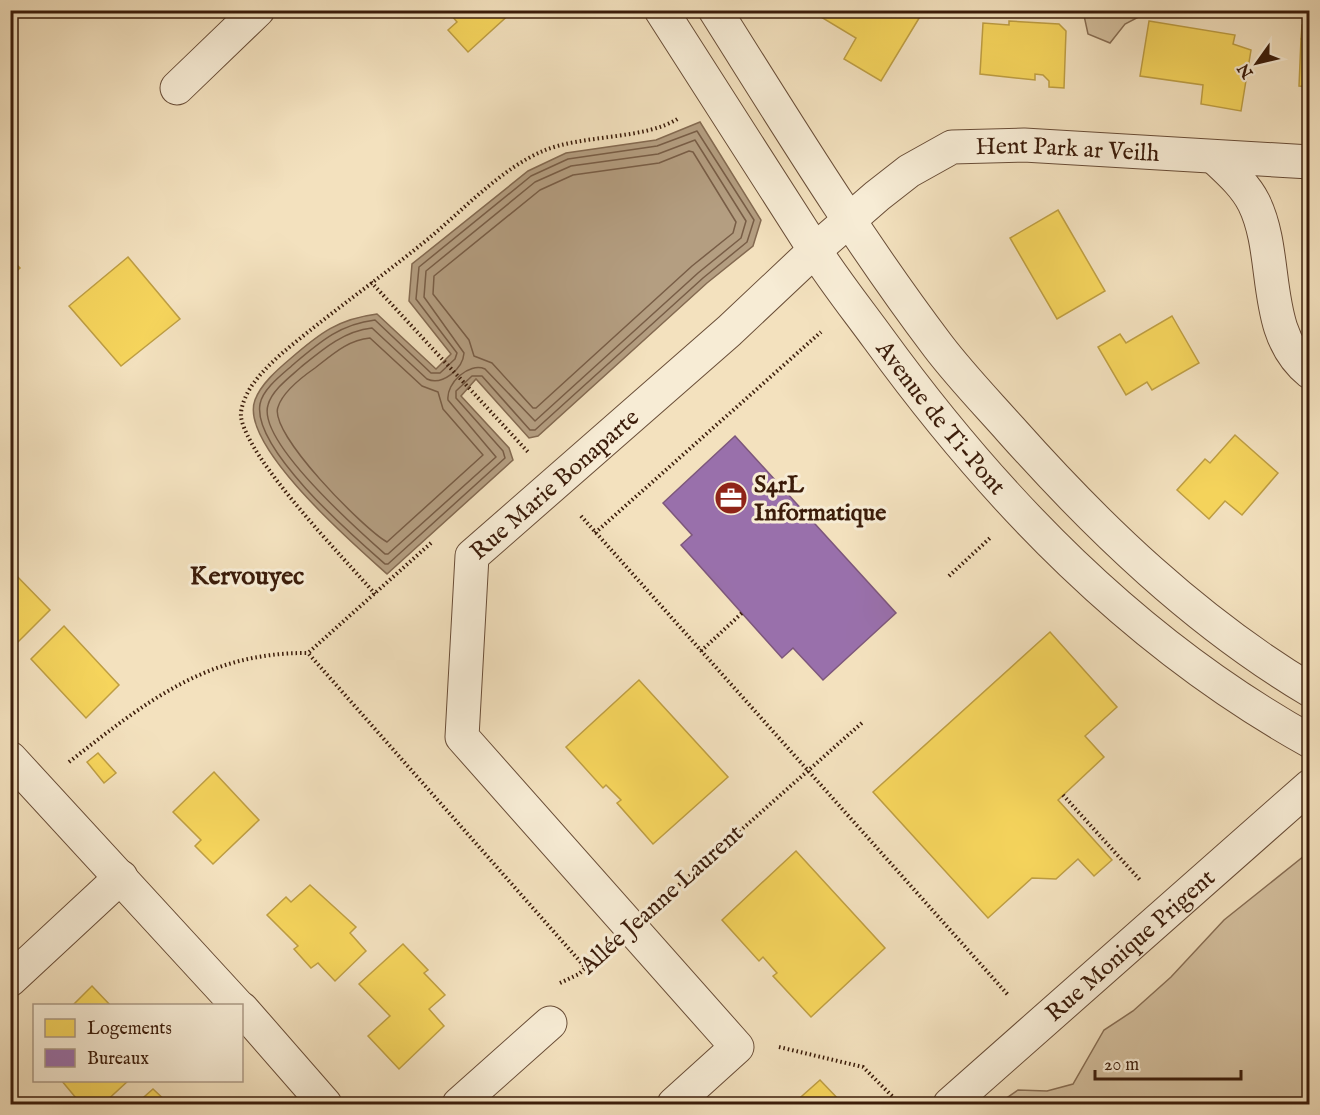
<svg xmlns="http://www.w3.org/2000/svg" width="1320" height="1115" font-family="'IM FELL English',serif">
  <style>
    .green { fill: #d4c09f; stroke: #886e54; stroke-width: 1.5 }
    .water { fill: #b49e81; stroke: #846a51; stroke-width: 1.5 }
    .homes { fill: #f6d55c; stroke: #be9e43; stroke-width: 1.5 }
    .offices { fill: #9970ab; stroke: #7d577b; stroke-width: 1.5 }
    .lines { fill: none; stroke-linecap: round; stroke-linejoin: round }
    .shore { stroke: #785d46; stroke-width: 1.5 }
    .minor-casing { stroke: #694d37; stroke-width: 35 }
    .tertiary-casing { stroke: #694d37; stroke-width: 35 }
    .path { stroke: #3b1c0a; stroke-width: 4; stroke-dasharray: 1.5 3; stroke-linecap: butt }
    .minor { stroke: #f7ecd5; stroke-width: 33 }
    .tertiary { stroke: #f7ecd5; stroke-width: 33 }
    .labels { text-anchor: middle; stroke-width: 6; stroke-linejoin: round; paint-order: stroke }
    .street-label { font-size: 24px; fill: #3b1c0a; stroke: #f7ecd5 }
    .poi-label { font-size: 24px; font-weight: bold; fill: #3b1c0a; stroke: #f7ecd5; text-anchor: start }
    .neighbourhood-label { font-size: 26px; font-weight: bold; fill: #3b1c0a; stroke: #f7ecd5 }
  </style>
  <rect width="100%" height="100%" fill="#f3e1be"/>
  <filter id="stains"><feTurbulence type="fractalNoise" baseFrequency=".00333" numOctaves="4"/><feColorMatrix values="0 0 0 0 .2 0 0 0 0 .09 0 0 0 0 .02 0 0 0 .5 -.17"/></filter>
  <radialGradient id="worn" r=".72"><stop offset=".6" stop-color="#630" stop-opacity="0"/><stop offset="1" stop-color="#630" stop-opacity=".3"/></radialGradient>
  <g class="green">
    <path d="M1083,11V10L1150,11L1125,24L1110,43L1088,34Z"/>
    <path d="M1309,852V1104H998L1018,1090L1047,1091L1073,1084L1104,1030L1133,1011L1171,977L1224,920Z"/>
  </g>
  <path class="water" d="M700,122L761,220L753,246L707,283L538,436L529,438L476,379L461,396L509,448L513,460L387,574C356,546 238,445 255,400C261,384 277,370 290,359C320,333 338,319 377,314L436,369L451,354L409,301L412,264L528,171L566,153L656,140Z"/>
  <g class="homes">
    <path d="M447,10H514L468,52L448,30L457,22Z"/>
    <path d="M924,10L881,81L844,59L856,38L811,11Z"/>
    <path d="M1009,21L1059,24L1066,31L1064,88L1049,87V81L1043,75L1035,74V80L980,74L983,23L1009,25Z"/>
    <path d="M1149,21L1235,35L1233,44L1251,50L1241,111L1201,104L1203,85L1140,76Z"/>
    <path d="M1302,25L1310,26V39H1301Z"/>
    <path d="M1301,39H1310V87L1299,86Z"/>
    <path d="M1058,210L1105,291L1057,319L1010,238Z"/>
    <path d="M128,257L180,319L121,366L69,306Z"/>
    <path d="M10,258L20,268L10,277Z"/>
    <path d="M1172,316L1199,363L1152,390L1147,382L1126,395L1098,347L1120,334L1126,343Z"/>
    <path d="M1235,435L1278,473L1242,515L1225,501L1209,519L1177,490L1205,459L1210,463Z"/>
    <path d="M10,569L50,610L16,644L10,638Z"/>
    <path d="M64,626L119,685L86,718L31,659Z"/>
    <path d="M1050,632L1117,707L1085,736L1104,757L1058,800L1112,860L1094,876L1078,859L1056,879L1032,878L988,918L873,792Z"/>
    <path d="M639,680L728,777L653,844L617,803L621,800L606,785L603,788L566,747Z"/>
    <path d="M98,753L116,773L104,783L87,762Z"/>
    <path d="M214,772L259,820L213,864L195,846L201,840L173,812Z"/>
    <path d="M796,851L885,948L811,1017L773,976L777,973L763,957L759,961L722,920Z"/>
    <path d="M310,885L356,927L350,933L366,951L335,981L318,963L311,968L294,949L298,946L267,915L286,897L291,902Z"/>
    <path d="M403,944L428,970L424,973L445,995L429,1009L444,1026L399,1069L368,1036L390,1016L359,984Z"/>
    <path d="M92,986L111,1006H72Z"/>
    <path d="M61,1080H129L103,1104H81Z"/>
    <path d="M820,1080L843,1104H793Z"/>
    <path d="M153,1089L169,1104H136Z"/>
  </g>
  <path class="offices" d="M735,436L896,613L823,680L793,648L782,658L681,545L692,535L663,503Z"/>
  <g class="lines">
    <g class="shore">
      <path d="M697,131L754,220L747,242L703,278L535,430H530L482,376H472L456,391V398L503,451L505,458L388,564H385C353,536 252,449 260,404C263,388 284,373 295,363C321,341 341,324 375,320L431,373H440L455,359L457,353L416,299L419,267L531,176L568,159L657,146Z"/>
      <path d="M695,140L746,221L741,238L698,273L535,421L485,369C469,362 446,383 448,400L496,457L388,554H385C359,531 257,441 268,405C272,390 290,377 301,367C323,349 344,331 372,328L427,379C442,386 463,369 464,353L424,297L426,271L535,182L571,166L658,154Z"/>
      <path d="M689,151L693,152L736,222L733,233L692,266L536,408H533L492,363L474,356L469,340L433,294L434,276L540,190L573,175L659,163Z"/>
      <path d="M370,338L422,386L438,392L443,409L483,455L387,542C364,529 268,433 278,407C283,391 302,377 315,368C333,354 348,340 370,338Z"/>
    </g>
    <defs>
      <g id="minor">
        <path d="M177,88L258,10"/>
        <path d="M1214,157C1229,171 1245,185 1254,203C1280,256 1260,332 1310,372"/>
        <path d="M10,758L238,1006"/>
        <path d="M10,980L121,877"/>
        <path d="M242,1009L325,1104"/>
        <path d="M459,1104L550,1023"/>
        <path id="s1" d="M674,1104L737,1047L462,737L472,556L729,331L815,250L877,196L909,171L952,147L1024,145L1310,162"/>
        <path id="s2" d="M950,1104L1310,786"/>
      </g>
      <g id="tertiary">
        <path id="s3" d="M661,10C713,90 763,170 814,249C833,279 856,308 878,338C995,499 1134,643 1310,741"/>
        <path d="M715,10C787,124 857,239 938,346C960,375 986,402 1010,429C1098,528 1196,622 1310,690"/>
      </g>
    </defs>
    <use href="#minor" class="minor-casing"/>
    <use href="#tertiary" class="tertiary-casing"/>
    <g class="path">
      <path d="M371,282L528,452"/>
      <path d="M581,516L1009,996"/>
      <path d="M595,533L821,332"/>
      <path d="M431,543L308,653L585,967"/>
      <path d="M949,576L990,538"/>
      <path d="M375,594C344,558 248,460 241,417C240,407 247,392 253,384C269,362 292,345 313,328C351,298 390,270 428,239C462,211 502,168 543,151C583,134 646,140 679,118"/>
      <path d="M701,651L742,613"/>
      <path d="M69,762C145,703 206,652 308,653"/>
      <path d="M1063,795L1140,880"/>
      <path d="M662,900L864,721"/>
      <path d="M560,983L579,974L600,954"/>
      <path d="M779,1047L863,1067L900,1104"/>
    </g>
    <use href="#minor" class="minor"/>
    <use href="#tertiary" class="tertiary"/>
  </g>
  <defs>
    <symbol id="office-disc" viewBox="-11 -11 22 22"><circle r="9.5" fill="#8f2418" stroke="#f7ecd5"/><path d="M-6-3h4V-5.5h4V-3h4V5H-6ZM-1-4.5V-3h2v-1.5ZM-6 0V1H6V0Z" fill="#fff"/></symbol>
  </defs>
  <g fill-rule="evenodd">
    <use href="#office-disc" x="712" y="479" width="38" height="38"/>
  </g>
  <g class="labels">
    <g class="street-label">
      <text dy="8" stroke="none"><textPath href="#s1" startOffset="1428">Hent Park ar Veilh</textPath></text>
      <text dy="8" stroke="none"><textPath href="#s3" startOffset="495">Avenue de Ti-Pont</textPath></text>
      <text dy="8" stroke="none"><textPath href="#s1" startOffset="790">Rue Marie Bonaparte</textPath></text>
      <text transform="translate(661 899) rotate(-42)" y="8">Allée Jeanne Laurent</text>
      <text dy="8" stroke="none"><textPath href="#s2" startOffset="240">Rue Monique Prigent</textPath></text>
    </g>
    <g class="poi-label">
      <text x="754" y="492">S4rL<tspan x="754" dy="28">Informatique</tspan></text>
    </g>
    <g class="neighbourhood-label">
      <text x="247" y="584">Kervouyec</text>
    </g>
  </g>
  <rect width="1320" height="1115" fill="none" stroke="#f3e1be" stroke-width="36"/>
  <rect x="12" y="12" width="1296" height="1091" fill="none" stroke="#3b1c0a" stroke-width="3"/>
  <rect x="18" y="18" width="1284" height="1079" fill="none" stroke="#3b1c0a" stroke-width="1.5"/>
  <rect x="33" y="1004" width="210" height="78" fill="#f7ecd5" stroke="#ac9984" stroke-width="1.5"/>
  <rect x="45" y="1019" width="30" height="18" fill="#f6d55c" stroke="#ac9984" stroke-width="1.5"/>
  <text x="87" y="1034" font-size="18" fill="#3b1c0a">Logements</text>
  <rect x="45" y="1049" width="30" height="18" fill="#9970ab" stroke="#ac9984" stroke-width="1.5"/>
  <text x="87" y="1064" font-size="18" fill="#3b1c0a">Bureaux</text>
  <g transform="translate(1257 63) rotate(236)" stroke="#f7ecd5" stroke-width="4.5" paint-order="stroke">
  <path d="M0-4.5L10 22L0 15L-10 22Z" fill="#3b1c0a"/>
  <text y="-9" font-size="16" font-weight="bold" text-anchor="middle" fill="#3b1c0a">N</text>
  </g>
  <path d="M1095 1070v9h146v-9" fill="none" stroke="#3b1c0a" stroke-width="3"/>
  <text x="1104" y="1070" font-size="18" fill="#3b1c0a" stroke="#f7ecd5" stroke-width="4.5" paint-order="stroke">20 m</text>
  <rect width="100%" height="100%" filter="url(#stains)"/>
  <rect width="100%" height="100%" fill="url(#worn)"/>
</svg>
